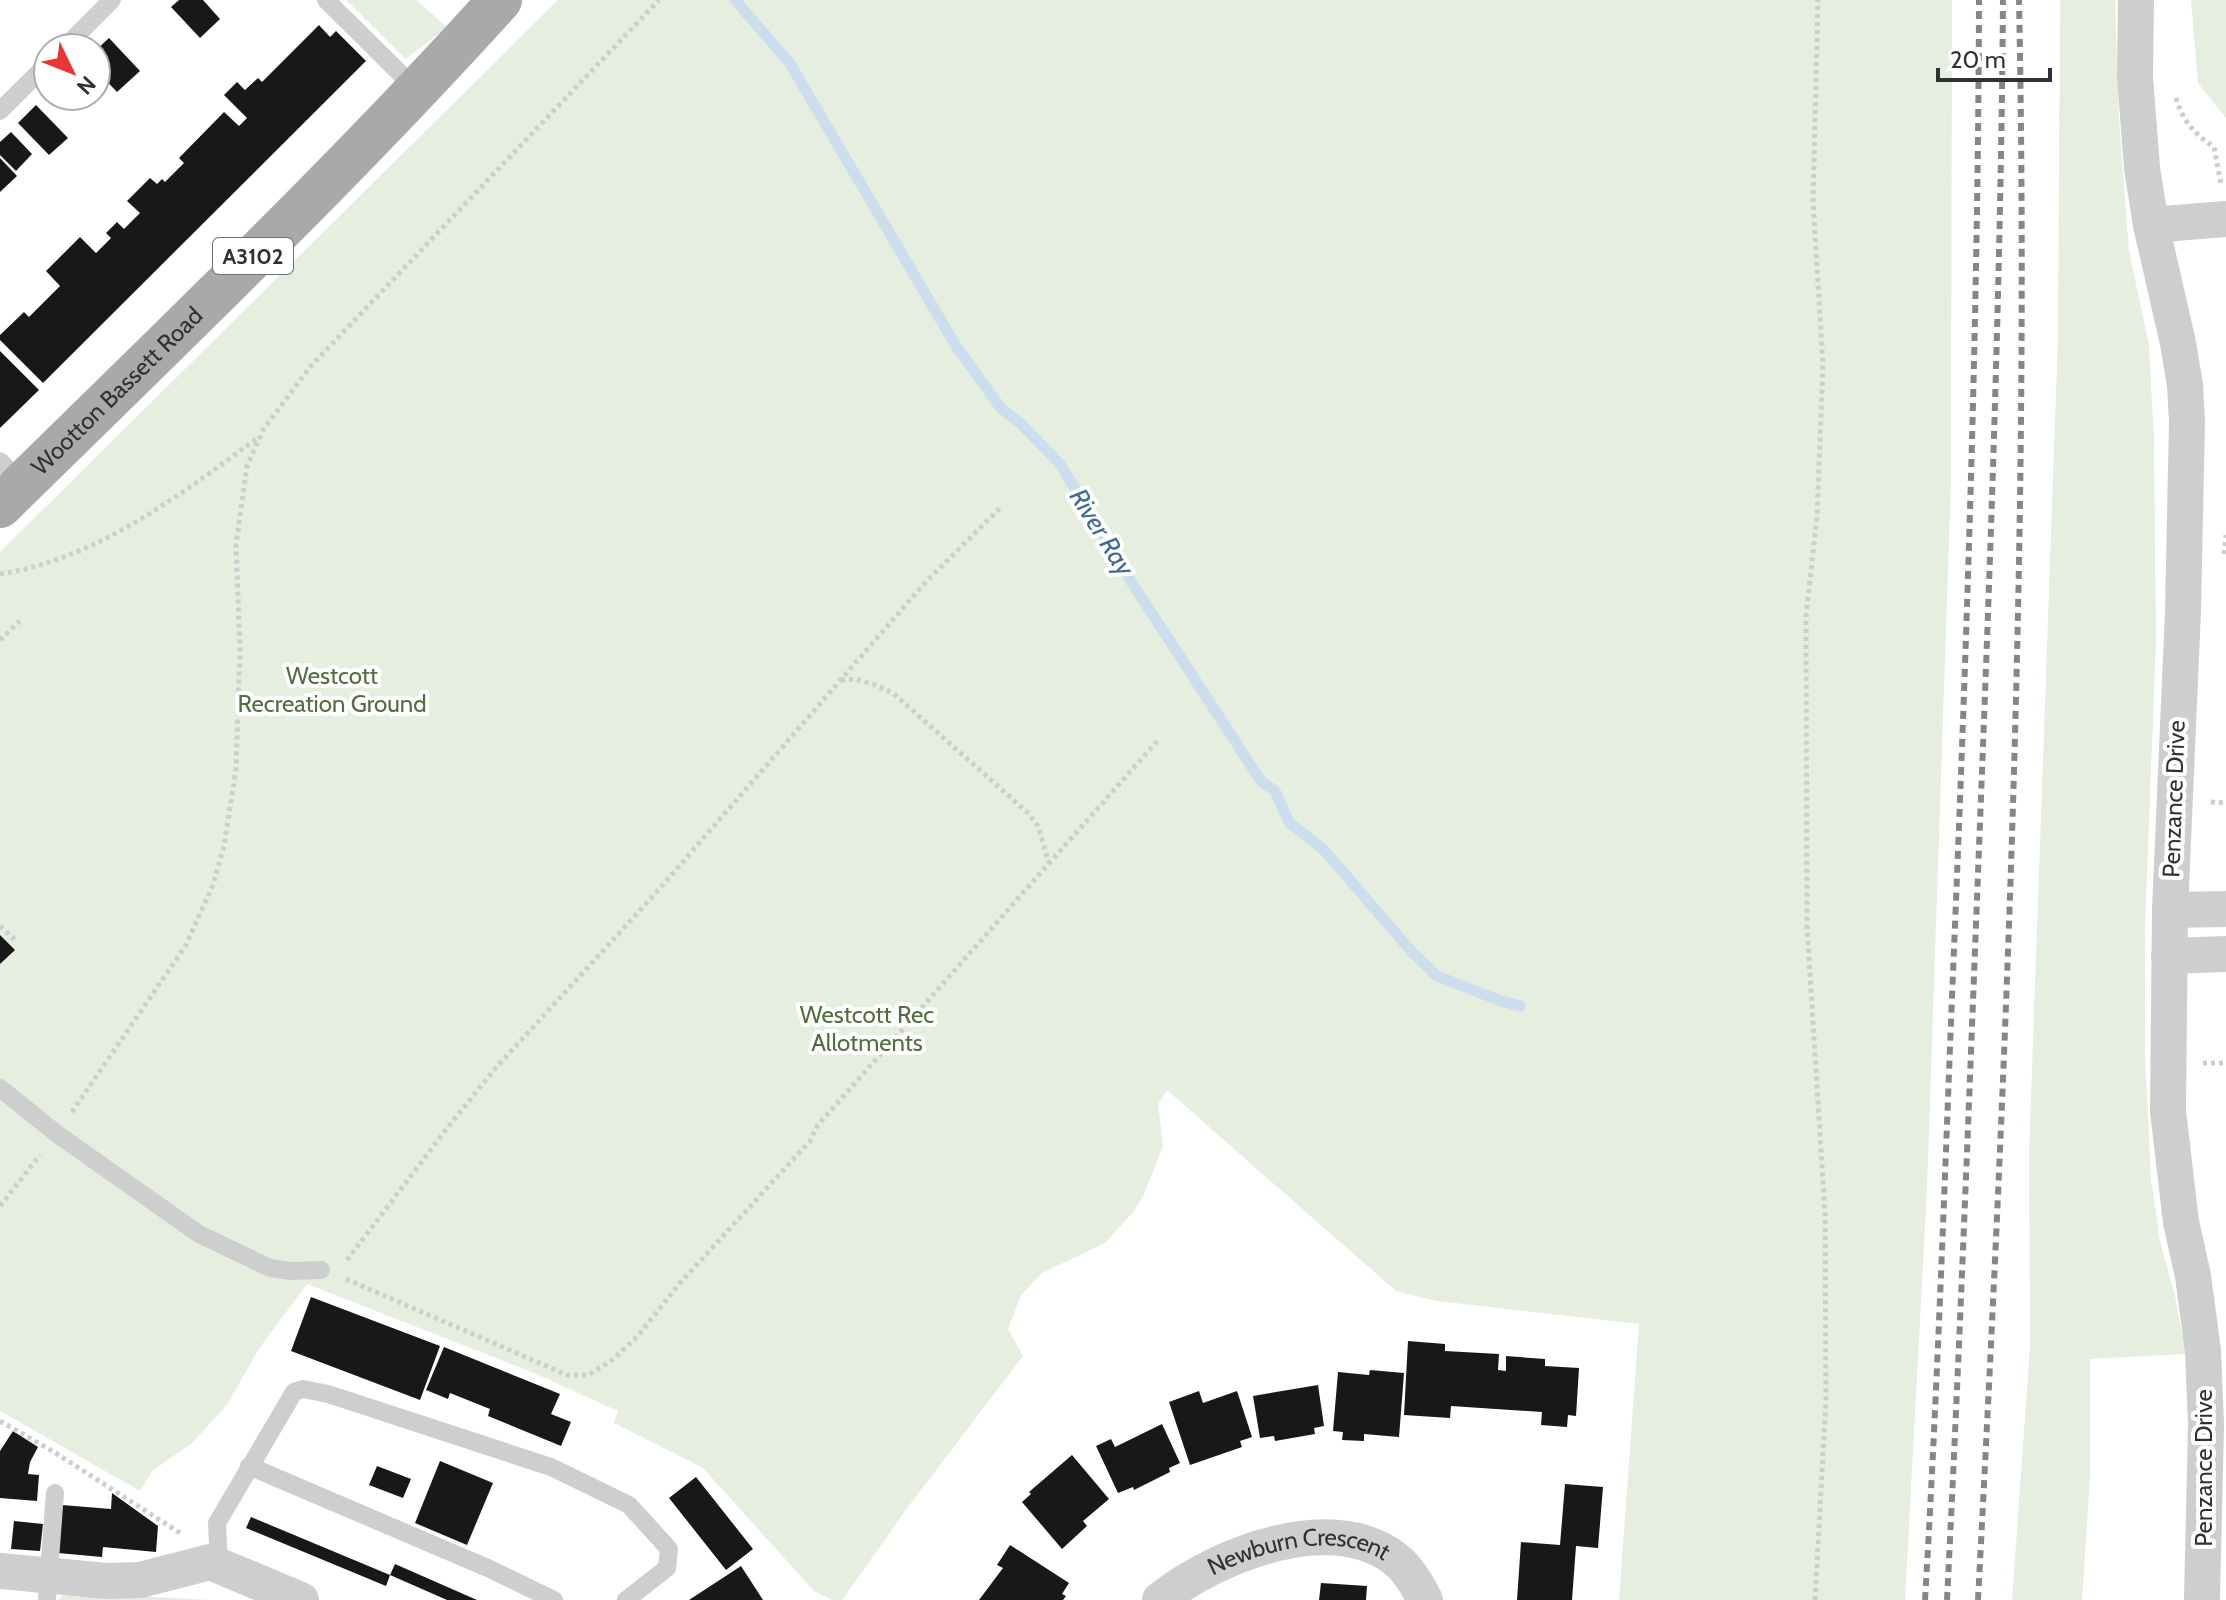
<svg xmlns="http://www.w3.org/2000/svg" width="2226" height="1600" font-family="Cabin,sans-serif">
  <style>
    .green { fill: #e6eee0 }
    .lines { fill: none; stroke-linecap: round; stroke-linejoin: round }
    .stream { stroke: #ccdeee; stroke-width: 11 }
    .building { fill: #181818 }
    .path { stroke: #cecece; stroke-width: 5; stroke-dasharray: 4 4; stroke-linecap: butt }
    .lane { stroke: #cecece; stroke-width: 18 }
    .street { stroke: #cecece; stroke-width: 36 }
    .primary { stroke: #a9a9a9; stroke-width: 44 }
    .rail { stroke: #868686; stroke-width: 6; stroke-dasharray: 8 6; stroke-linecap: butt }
    .labels { text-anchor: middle; stroke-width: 8; stroke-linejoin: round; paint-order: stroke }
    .shield { fill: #fff; stroke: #6f6f6f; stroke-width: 2 }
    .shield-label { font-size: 22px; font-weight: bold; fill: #313131 }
    .street-label { font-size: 24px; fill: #313131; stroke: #fff }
    .park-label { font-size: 24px; fill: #506f3d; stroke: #fff }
    .water-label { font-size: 26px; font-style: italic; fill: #3d6b96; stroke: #fff }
  </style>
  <rect width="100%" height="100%" fill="#fff"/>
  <g class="green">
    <path d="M346,0H416L447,27L406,59Z"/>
    <path d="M558,0H1952L1951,482L1927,1190L1905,1600H1619L1639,1324L1437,1301L1396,1291L1167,1090L1158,1104L1163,1146L1143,1196L1133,1212L1105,1243L1042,1273L1021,1295L1008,1329L1023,1356L908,1507L842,1600H832L814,1591L703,1468L614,1423L618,1411L529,1371L307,1284L258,1350L227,1405L192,1443L152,1471L140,1491L0,1411V552Z"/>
    <path d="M2060,0H2115L2119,119L2129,251L2149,345L2154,439L2156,641L2145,925V1055L2151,1179L2160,1241L2175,1296L2186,1354L2090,1359V1478L2082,1600H2012L2030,1346L2029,1154L2058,336Z"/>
    <path d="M2191,0H2226V118L2198,83Z"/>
    <path d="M66,1592L210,1600H58Z"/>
  </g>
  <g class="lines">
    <path class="stream" d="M735,0L789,62L956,346L1000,407L1021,424L1060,464L1132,583L1261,781L1275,791L1289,822L1324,850L1412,952L1437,976L1501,1001L1520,1006"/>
  </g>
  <g class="building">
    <path d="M179,0H203L220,19L200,38L171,7Z"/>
    <path d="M319,25L330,37L336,31L366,61L43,383L0,340V335L24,312L29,317L60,286L46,271L80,237L96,253L111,238L106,233L117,222L124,229L140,213L127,201L150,178L157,184L162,179L165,182L184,163L179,158L224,112L239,126L247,118L224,95L237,82L245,90L258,78L262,82Z"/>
    <path d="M109,38L140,71L117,92L96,70V50Z"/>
    <path d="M36,105L68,138L49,155L18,123Z"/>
    <path d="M11,132L32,154L16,171L0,155V142Z"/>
    <path d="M0,158L17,176L0,192Z"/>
    <path d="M0,351L39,390L0,428Z"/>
    <path d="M0,935L15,950L0,964Z"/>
    <path d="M311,1297L440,1346L420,1400L291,1351Z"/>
    <path d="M1408,1341L1445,1344V1351L1499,1354L1498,1370L1506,1371V1356L1545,1359V1366L1579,1368L1576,1416L1568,1415L1567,1427L1541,1425L1542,1412L1451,1406L1450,1418L1404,1415Z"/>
    <path d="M444,1347L560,1394L551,1414L571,1422L561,1446L488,1416L490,1409L450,1393L448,1399L426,1390Z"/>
    <path d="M1370,1370L1404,1373L1399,1437L1364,1434V1441L1342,1440L1343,1432L1333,1431L1338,1372L1369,1375Z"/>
    <path d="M1318,1385L1324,1426L1314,1428L1315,1434L1275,1441L1274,1436L1260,1438L1253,1396Z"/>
    <path d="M1199,1391L1203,1403L1237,1391L1252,1437L1240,1441L1242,1447L1190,1465L1169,1402Z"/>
    <path d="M1162,1424L1180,1463L1169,1468L1170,1472L1134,1490L1133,1487L1118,1493L1096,1446L1111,1439L1115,1447Z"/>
    <path d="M13,1431L38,1447L30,1462L28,1474L39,1475L37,1501L0,1498V1451Z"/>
    <path d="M1072,1455L1109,1499L1083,1521L1087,1526L1062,1549L1022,1502L1031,1494L1029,1492Z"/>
    <path d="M440,1461L493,1483L467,1545L415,1523Z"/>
    <path d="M377,1466L411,1479L403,1498L369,1485Z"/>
    <path d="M696,1477L753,1549L726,1570L669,1498Z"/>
    <path d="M1565,1484L1603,1487L1598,1548L1576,1546L1572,1600H1517L1521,1542L1560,1545Z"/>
    <path d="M112,1493L158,1526L156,1552L103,1547L102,1557L58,1553L62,1505L111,1509Z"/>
    <path d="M251,1517L390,1575L386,1586L246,1528Z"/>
    <path d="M14,1521L43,1524L40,1551L11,1549Z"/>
    <path d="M1010,1545L1069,1583L1062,1594L1066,1596L1063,1600H979L1003,1568L997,1565Z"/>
    <path d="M395,1564L477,1600H447L390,1575Z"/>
    <path d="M741,1566L763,1600H689Z"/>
    <path d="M1321,1583L1367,1586L1366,1600H1319Z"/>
  </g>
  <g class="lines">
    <g class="path">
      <path d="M2176,98C2183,121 2194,134 2214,147L2221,184"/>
      <path d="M2224,554L2226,535"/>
      <path d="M0,574C98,559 181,494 259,437"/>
      <path d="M0,640L20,621"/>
      <path d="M841,680L855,679L873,684L893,693L1028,813L1038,826L1049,863"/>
      <path d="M2211,802L2226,803"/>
      <path d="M0,926L16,941"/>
      <path d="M2203,1063H2226"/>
      <path d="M72,1112L186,945L213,885L224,846L236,769L240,650L236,545L247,466L263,430L310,367L659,0"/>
      <path d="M0,1206L40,1155"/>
      <path d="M347,1260L445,1131L493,1071L654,895L923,585L1000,508"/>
      <path d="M346,1279L567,1375H588L612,1360L637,1337L680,1283L810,1141L817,1126L1159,739"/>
      <path d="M0,1421L54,1452L180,1533"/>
      <path d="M1815,1600L1826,1399L1825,1214L1807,926L1806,616L1817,517L1823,365L1813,201L1818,0"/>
    </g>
    <g class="lane">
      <path d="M326,0L417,90"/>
      <path d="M64,48L112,0"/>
      <path d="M0,111L48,63"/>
      <path d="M0,461L23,484"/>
      <path d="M0,1088L57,1134L199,1234L270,1268L291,1271L321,1270"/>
      <path d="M249,1466L490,1569L554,1600"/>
      <path d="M219,1564L217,1523L294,1392L303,1389L328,1394L551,1467L629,1505L669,1549L667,1568L626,1600"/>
      <path d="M47,1600L55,1493"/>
    </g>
    <g class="street">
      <path d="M2136,0L2135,77L2142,168L2151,225L2178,343L2185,385L2187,421L2183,611L2170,910L2168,1111L2181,1222L2193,1276L2203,1351L2206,1424L2202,1600"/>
      <path d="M2151,225L2226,219"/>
      <path d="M2170,910L2226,909"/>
      <path d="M2169,956L2226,954"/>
      <path d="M0,1571L107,1581L140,1580L210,1562L301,1600"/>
      <path id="s1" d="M1160,1600C1216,1554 1339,1506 1401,1564C1411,1574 1419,1588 1425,1600"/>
    </g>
    <path class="primary" id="s2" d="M0,506C169,340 341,176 500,0"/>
    <g class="rail">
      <path d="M1925,1600C1937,1399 1944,1198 1952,997C1966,665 1978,332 1979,0"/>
      <path d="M1947,1600C1961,1324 1971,1048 1982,772C1992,515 2001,257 2003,0"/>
      <path d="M1978,1600C2006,1067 2030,533 2019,0"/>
    </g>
  </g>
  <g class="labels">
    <rect class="shield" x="213" y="238" width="80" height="36" rx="6"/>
    <g class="shield-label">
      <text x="253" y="264">A3102</text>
    </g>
    <g class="street-label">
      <text dy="8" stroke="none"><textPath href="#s2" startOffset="164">Wootton Bassett Road</textPath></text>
      <text transform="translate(2174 799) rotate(-88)" y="8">Penzance Drive</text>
      <text transform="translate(2204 1468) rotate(-90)" y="8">Penzance Drive</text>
      <text dy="8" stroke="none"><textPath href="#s1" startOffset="152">Newburn Crescent</textPath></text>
    </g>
    <g class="park-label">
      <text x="332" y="684">Westcott<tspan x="332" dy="28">Recreation Ground</tspan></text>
      <text x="867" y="1023">Westcott Rec<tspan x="867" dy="28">Allotments</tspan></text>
    </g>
    <g class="water-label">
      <text transform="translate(1102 532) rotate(58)" y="9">River Ray</text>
    </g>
  </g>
  <g transform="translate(72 72) rotate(133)"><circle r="38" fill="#ffffff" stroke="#adadad" stroke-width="2"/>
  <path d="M0-6L14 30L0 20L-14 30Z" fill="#e93633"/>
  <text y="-12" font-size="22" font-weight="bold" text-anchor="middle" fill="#313131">N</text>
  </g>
  <path d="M1938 68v12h112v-12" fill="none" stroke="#313131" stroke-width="4"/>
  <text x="1950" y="68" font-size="24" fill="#313131" stroke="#ffffff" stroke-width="6" paint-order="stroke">20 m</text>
</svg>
